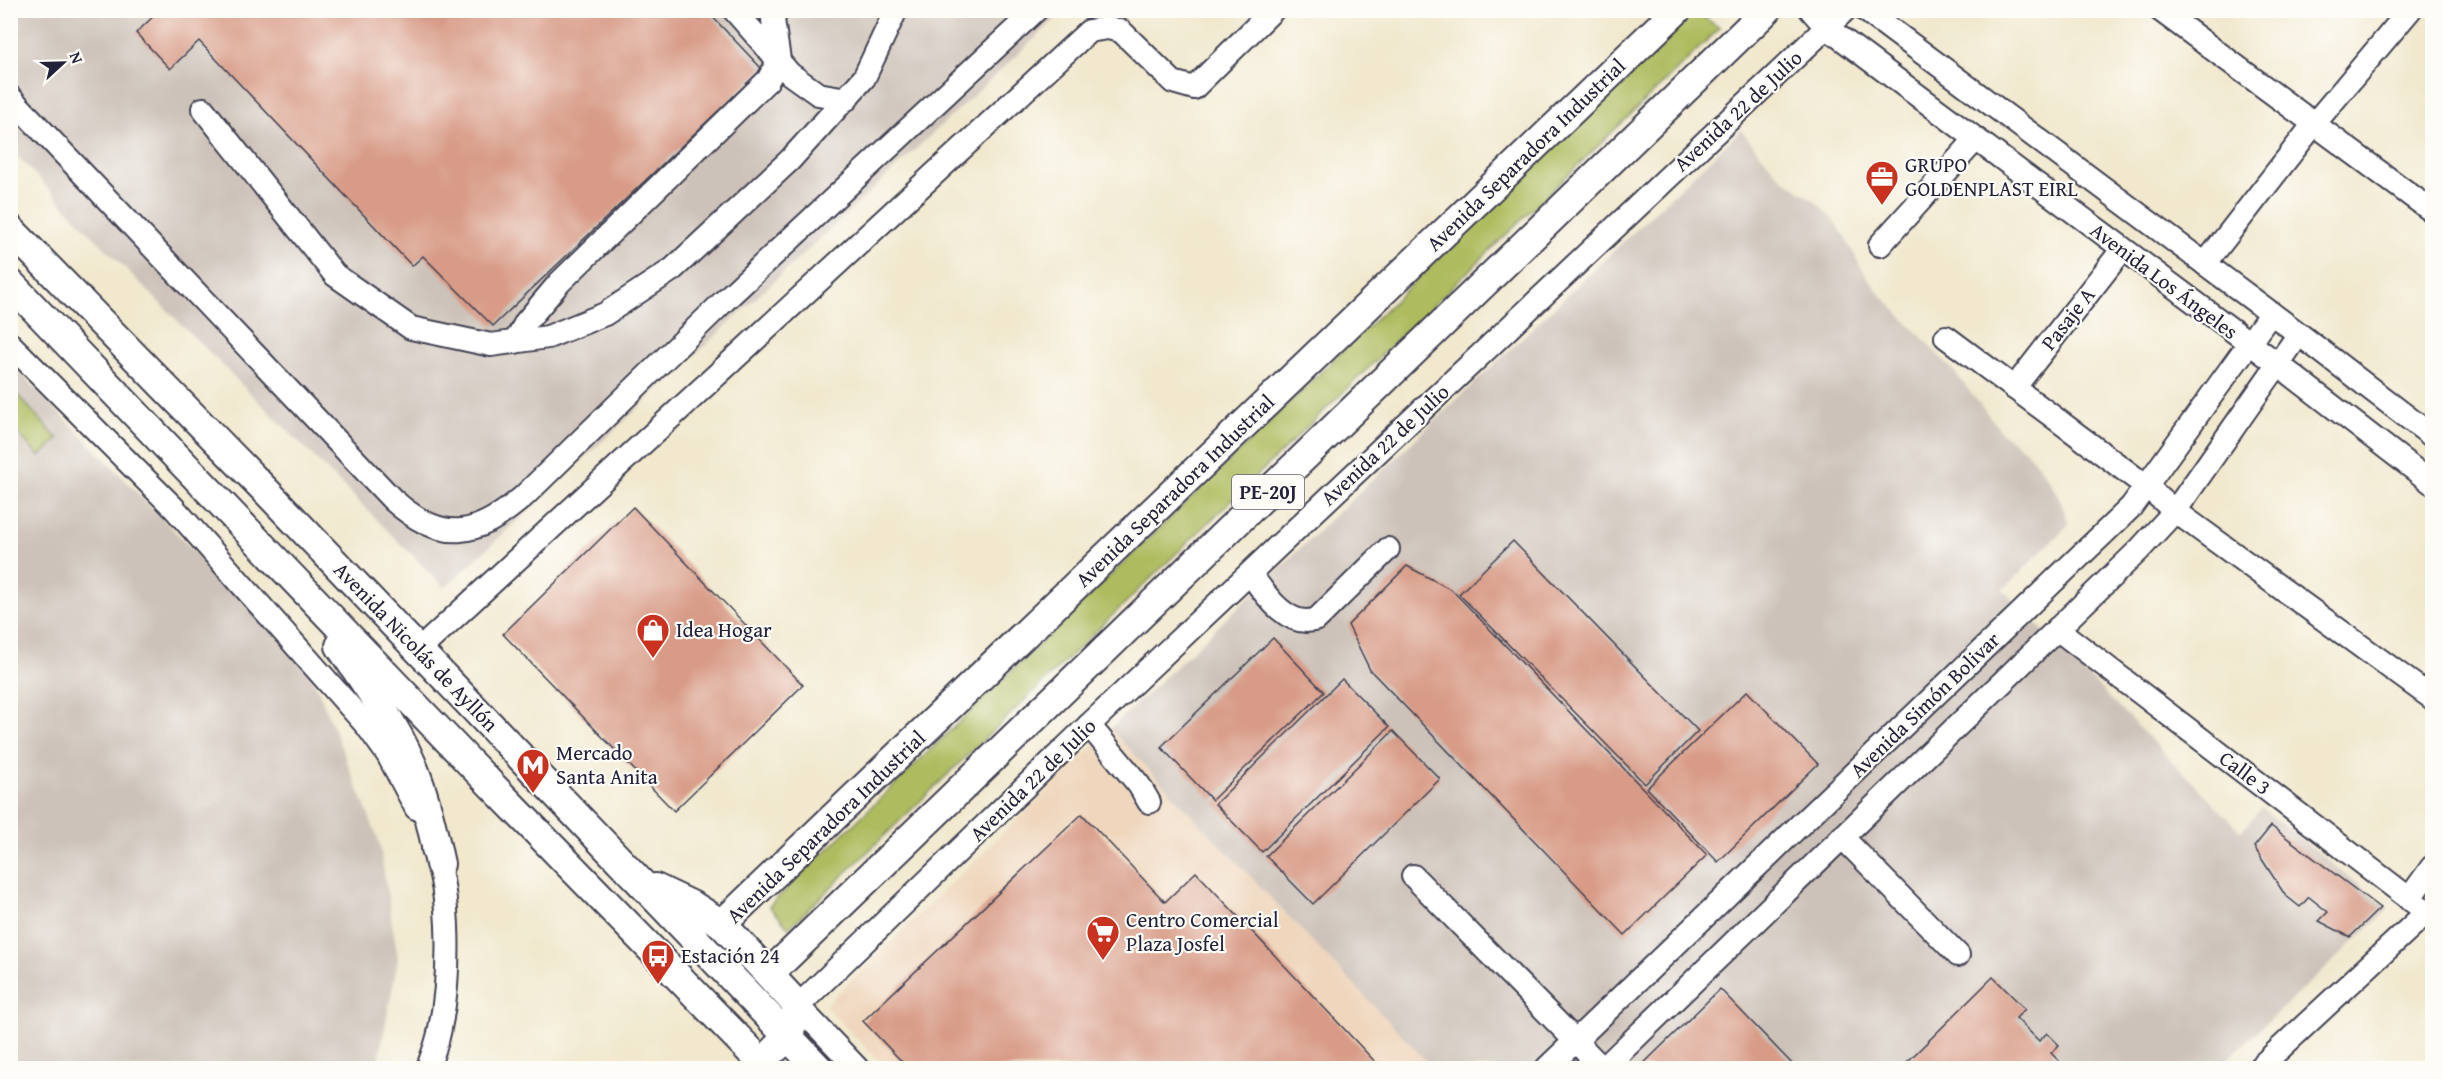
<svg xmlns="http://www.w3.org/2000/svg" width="2443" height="1079" font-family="'Gentium Book Plus',serif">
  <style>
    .built { fill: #efd6bc }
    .industrial { fill: #cdc2b9 }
    .green { fill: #aebc5f; stroke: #686f4d; stroke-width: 1.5 }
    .building { fill: #d89b87 }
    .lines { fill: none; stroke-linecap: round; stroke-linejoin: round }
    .minor-casing { stroke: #414051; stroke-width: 26 }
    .major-casing { stroke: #414051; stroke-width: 32 }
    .minor { stroke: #fff; stroke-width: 22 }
    .major { stroke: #fff; stroke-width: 28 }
    .labels { text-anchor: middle; stroke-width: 4.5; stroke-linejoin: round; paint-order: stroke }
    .shield { fill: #fdfcf7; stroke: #646373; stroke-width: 1.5 }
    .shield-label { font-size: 20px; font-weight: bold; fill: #22223b }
    .street-label { font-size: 21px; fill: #22223b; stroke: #fdfcf7 }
    .poi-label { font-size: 21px; fill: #22223b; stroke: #fdfcf7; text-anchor: start }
  </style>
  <rect width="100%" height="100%" fill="#fdfcf7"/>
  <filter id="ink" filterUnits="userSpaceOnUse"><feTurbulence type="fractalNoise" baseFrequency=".0167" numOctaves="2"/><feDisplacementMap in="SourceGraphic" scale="12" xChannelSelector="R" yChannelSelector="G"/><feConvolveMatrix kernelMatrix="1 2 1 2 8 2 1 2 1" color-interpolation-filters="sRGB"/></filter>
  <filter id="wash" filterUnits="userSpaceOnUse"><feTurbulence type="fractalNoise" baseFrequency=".008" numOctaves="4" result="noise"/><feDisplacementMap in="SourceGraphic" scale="24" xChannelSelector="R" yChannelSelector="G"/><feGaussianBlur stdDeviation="1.35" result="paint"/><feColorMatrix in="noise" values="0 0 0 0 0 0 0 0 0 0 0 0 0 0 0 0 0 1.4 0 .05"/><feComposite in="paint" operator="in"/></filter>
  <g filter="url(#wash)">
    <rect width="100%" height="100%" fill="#f1e8ce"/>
    <path class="built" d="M1110,729L1433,1068H886L825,1006Z"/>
    <g class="industrial">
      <path d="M11,11H1064L445,588L92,235L11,149Z"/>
      <path d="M1741,130L1778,175L1816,202L1832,218L1846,238L1860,266L1880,294L1953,370L2004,435L2025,450L2043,471L2058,495L2069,524L2003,590L2241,831L2262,808L2389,909L2218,1068H1433L1110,729Z"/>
      <path d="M10,362L310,670L379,841L398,959L377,1068H11Z"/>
    </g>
    <g class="green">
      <path d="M1694,11L1720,28L789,928L769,906Z"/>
      <path d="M10,387L58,439L39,457L15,429H11Z"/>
    </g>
    <g id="blocks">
      <g class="building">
        <path d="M160,10H706L762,69L493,326L423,256L412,266L199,41L170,69L136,33Z"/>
        <path d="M633,507L803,685L674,811L503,634Z"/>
        <path d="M1513,541L1698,731L1645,784L1459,594Z"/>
        <path d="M1407,566L1452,590L1707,855L1625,935L1370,670L1348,625Z"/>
        <path d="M1273,638L1324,692L1212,800L1161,747Z"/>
        <path d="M1342,679L1389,727L1262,852L1215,804Z"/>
        <path d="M1747,691L1818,764L1718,862L1647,788Z"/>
        <path d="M1393,731L1440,779L1313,904L1266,856Z"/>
        <path d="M1082,814L1165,902L1196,872L1381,1068H908L863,1021Z"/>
        <path d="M2271,826L2380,908L2350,937L2319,921L2328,912L2309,897L2300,907L2285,895L2254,847Z"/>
        <path d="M1993,977L2025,1009L2016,1018L2039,1041L2047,1033L2059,1045L2051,1053L2066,1068H1901Z"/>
        <path d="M1720,989L1796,1068H1639Z"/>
      </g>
    </g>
  </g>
  <g filter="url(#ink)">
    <use href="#blocks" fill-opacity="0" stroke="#414051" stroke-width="1.5"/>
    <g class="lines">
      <defs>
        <g id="minor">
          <path d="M734,10L790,74L818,94L847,99"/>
          <path d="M1811,10L1826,27L2279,365L2432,483"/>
          <path d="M1865,10L2299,334L2432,436"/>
          <path d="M2160,10L2432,211"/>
          <path d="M10,97L393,500C442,544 476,538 524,496L724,301L1036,10"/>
          <path d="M203,109L335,275L411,328L491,345L548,337L605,314L673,269L790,160L864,78L896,10"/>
          <path d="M1880,245L1976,139"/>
          <path d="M2205,264L2314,124L2410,10"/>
          <path d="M1946,337L2146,486L2175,511L2432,698"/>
          <path d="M515,342L526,322L559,283L768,80L779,60L773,20L777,10"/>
          <path d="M10,344L174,508L367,726L388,755L416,808"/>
          <path d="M2014,388L2122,250"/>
          <path d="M1250,573C1264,593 1288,630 1317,619L1388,549"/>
          <path d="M2057,629L2432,916"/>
          <path d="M419,650L1089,31L1108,28L1121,31L1173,82L1194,88L1273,10"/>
          <path d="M1089,725L1139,785L1149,802"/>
          <path d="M1842,837L1958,955"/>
          <path d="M1413,876L1602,1068"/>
          <path d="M2409,899L2432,867"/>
          <path d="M428,1068C432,1055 438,1042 440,1028C450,981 452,894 433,849"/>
          <path d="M857,1068L798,1006L1089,725L1845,10"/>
          <path d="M1547,1068L2131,507L2271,313"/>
          <path d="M1604,1068L2139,550L2175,511L2299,334"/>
          <path d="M2259,1068L2427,912"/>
        </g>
        <g id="major">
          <path d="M10,229L271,496L818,1068"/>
          <path d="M10,283L472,765L767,1068"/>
          <path d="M340,646C368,688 401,731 418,780C428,807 434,836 440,864"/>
          <path d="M655,888L695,907L722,924L798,1006L788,1037L776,1048"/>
          <path d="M722,924L1677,10"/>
          <path d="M769,974L1767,10"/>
        </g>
      </defs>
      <use href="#minor" class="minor-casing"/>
      <use href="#major" class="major-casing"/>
      <use href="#minor" class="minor"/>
      <use href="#major" class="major"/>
    </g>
  </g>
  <defs>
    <symbol id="office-pin" viewBox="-11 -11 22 30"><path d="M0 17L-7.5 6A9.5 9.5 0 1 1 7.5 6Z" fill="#c8321e" stroke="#fdfcf7"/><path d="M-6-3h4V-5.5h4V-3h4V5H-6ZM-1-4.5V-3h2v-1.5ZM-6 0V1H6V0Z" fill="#fff"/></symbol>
    <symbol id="shop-pin" viewBox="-11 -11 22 30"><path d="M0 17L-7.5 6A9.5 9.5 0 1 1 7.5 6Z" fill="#c8321e" stroke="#fdfcf7"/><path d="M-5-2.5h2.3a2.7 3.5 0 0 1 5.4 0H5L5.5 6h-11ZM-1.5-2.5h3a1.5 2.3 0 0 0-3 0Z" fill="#fff"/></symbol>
    <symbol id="metro-pin" viewBox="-11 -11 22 30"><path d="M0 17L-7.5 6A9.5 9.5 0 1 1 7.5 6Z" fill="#c8321e" stroke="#fdfcf7"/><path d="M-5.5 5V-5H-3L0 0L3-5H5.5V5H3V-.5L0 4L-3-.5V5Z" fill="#fff"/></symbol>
    <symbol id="supermarket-pin" viewBox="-11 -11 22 30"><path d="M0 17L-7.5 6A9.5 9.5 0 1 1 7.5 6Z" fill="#c8321e" stroke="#fdfcf7"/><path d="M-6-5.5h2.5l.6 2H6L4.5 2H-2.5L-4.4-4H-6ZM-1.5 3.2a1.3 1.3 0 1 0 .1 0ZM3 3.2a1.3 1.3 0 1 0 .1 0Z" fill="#fff"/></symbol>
    <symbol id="bus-pin" viewBox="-11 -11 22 30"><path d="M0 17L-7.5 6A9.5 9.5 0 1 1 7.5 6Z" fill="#c8321e" stroke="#fdfcf7"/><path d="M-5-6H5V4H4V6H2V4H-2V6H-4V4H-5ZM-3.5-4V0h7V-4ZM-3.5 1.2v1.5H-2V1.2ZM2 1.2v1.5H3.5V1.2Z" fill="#fff"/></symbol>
  </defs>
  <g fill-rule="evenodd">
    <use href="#office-pin" x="1863" y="158" width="38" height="52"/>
    <use href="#shop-pin" x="634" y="611" width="38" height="52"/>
    <use href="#metro-pin" x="514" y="746" width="38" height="52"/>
    <use href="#supermarket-pin" x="1084" y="913" width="38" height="52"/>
    <use href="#bus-pin" x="639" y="937" width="38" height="52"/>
  </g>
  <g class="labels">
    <rect class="shield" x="1232" y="475" width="72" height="34" rx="4.5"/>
    <g class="shield-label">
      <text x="1268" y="499">PE-20J</text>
    </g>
    <g class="street-label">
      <text transform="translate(1738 111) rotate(-43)" y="7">Avenida 22 de Julio</text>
      <text transform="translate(1526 155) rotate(-44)" y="7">Avenida Separadora Industrial</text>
      <text transform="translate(2164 281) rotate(37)" y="7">Avenida Los Ángeles</text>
      <text transform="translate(2068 319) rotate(-52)" y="7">Pasaje A</text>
      <text transform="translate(1385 445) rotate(-43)" y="7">Avenida 22 de Julio</text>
      <text transform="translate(1175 491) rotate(-44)" y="7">Avenida Separadora Industrial</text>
      <text transform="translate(416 647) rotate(46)" y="7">Avenida Nicolás de Ayllón</text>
      <text transform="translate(1925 705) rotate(-44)" y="7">Avenida Simón Bolivar</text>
      <text transform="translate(2245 773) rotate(37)" y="7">Calle 3</text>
      <text transform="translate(1033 780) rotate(-44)" y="7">Avenida 22 de Julio</text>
      <text transform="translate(826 827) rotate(-44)" y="7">Avenida Separadora Industrial</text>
    </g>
    <g class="poi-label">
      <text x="1905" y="172">GRUPO<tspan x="1905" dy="24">GOLDENPLAST EIRL</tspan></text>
      <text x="676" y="637">Idea Hogar</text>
      <text x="556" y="760">Mercado<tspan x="556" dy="24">Santa Anita</tspan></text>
      <text x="1126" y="927">Centro Comercial<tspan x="1126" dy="24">Plaza Josfel</tspan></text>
      <text x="681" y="963">Estación 24</text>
    </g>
  </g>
  <rect width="2443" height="1079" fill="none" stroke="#fdfcf7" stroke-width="36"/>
  <g transform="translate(63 63) rotate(68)" stroke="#fdfcf7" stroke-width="4.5" paint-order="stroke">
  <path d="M0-4.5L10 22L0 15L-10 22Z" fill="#22223b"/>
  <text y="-9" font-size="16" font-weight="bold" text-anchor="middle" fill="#22223b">N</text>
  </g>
</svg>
